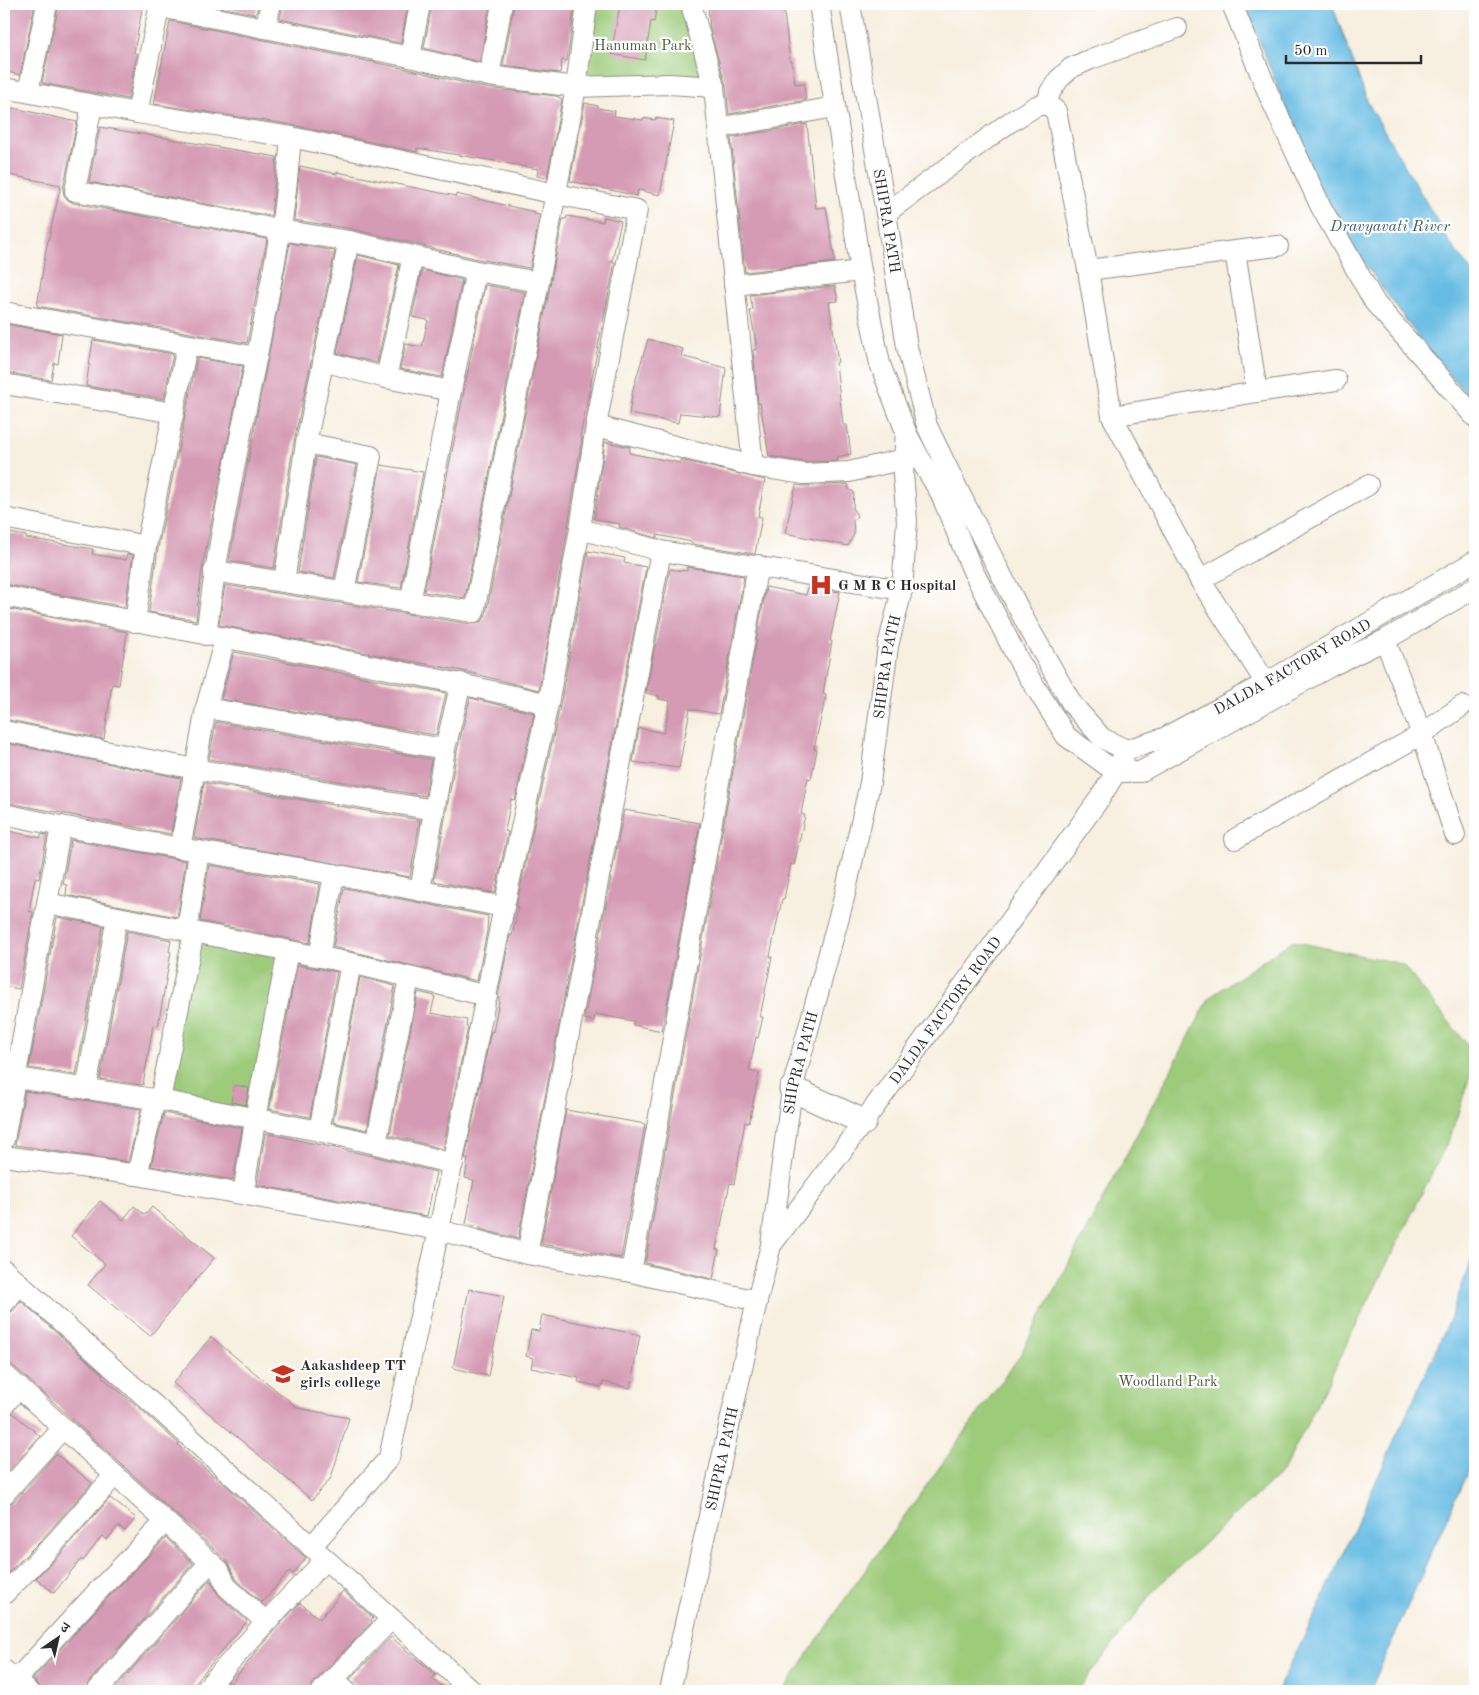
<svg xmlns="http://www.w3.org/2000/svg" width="1479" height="1695" font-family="'Old Standard TT','Noto Serif Devanagari',serif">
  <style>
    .green { fill: #9ccb7a; stroke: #647b52 }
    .water { fill: #66bce3; stroke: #487487 }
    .building { fill: #d59bb4 }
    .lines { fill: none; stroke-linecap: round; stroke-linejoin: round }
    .minor-casing { stroke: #918d85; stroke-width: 22 }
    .major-casing { stroke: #918d85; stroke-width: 27 }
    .minor { stroke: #fff; stroke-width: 20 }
    .major { stroke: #fff; stroke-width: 25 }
    .labels { text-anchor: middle; stroke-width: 4.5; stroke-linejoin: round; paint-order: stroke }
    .park-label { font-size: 15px; fill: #4d5b43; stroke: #fff }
    .street-label { font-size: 15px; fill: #2b2b2b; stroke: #fff }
    .poi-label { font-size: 15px; font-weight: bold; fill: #2b2b2b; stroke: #fff; text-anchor: start }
    .water-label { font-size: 16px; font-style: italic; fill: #405e6b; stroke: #fff }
  </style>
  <rect width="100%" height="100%" fill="#fff"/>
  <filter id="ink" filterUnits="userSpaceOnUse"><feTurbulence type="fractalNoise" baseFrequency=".02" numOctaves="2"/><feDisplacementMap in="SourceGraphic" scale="10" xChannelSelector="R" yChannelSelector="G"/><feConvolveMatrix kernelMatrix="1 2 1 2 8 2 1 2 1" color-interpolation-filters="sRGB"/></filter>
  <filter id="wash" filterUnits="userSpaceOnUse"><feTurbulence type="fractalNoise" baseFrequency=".0096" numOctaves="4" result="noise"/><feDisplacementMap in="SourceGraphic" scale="20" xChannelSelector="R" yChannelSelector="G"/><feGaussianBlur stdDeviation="1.12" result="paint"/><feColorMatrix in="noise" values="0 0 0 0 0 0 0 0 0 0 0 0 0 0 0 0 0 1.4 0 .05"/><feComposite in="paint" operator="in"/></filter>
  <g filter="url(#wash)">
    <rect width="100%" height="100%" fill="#f7efdf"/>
    <g class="green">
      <path d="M587,4H697L714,87H576Z"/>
      <path d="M182,930L298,952L261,1120L155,1100Z"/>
      <path d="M1292,941L1402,964L1475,1054V1060L1451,1135L1284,1470L1156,1588L1077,1691H783L849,1593L1019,1357L1210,997Z"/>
    </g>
    <g class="water">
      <path d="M1245,4H1332L1368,103L1450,243L1475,276V404L1426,348L1358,254L1309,168Z"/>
      <path d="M1475,1249V1455L1370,1691H1277L1316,1613L1450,1319Z"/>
    </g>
    <g id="blocks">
      <g class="building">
        <path d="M4,4H35L20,75L4,71Z"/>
        <path d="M59,4H143L134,53L137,54L128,99L42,83Z"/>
        <path d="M204,4H259L256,14Z"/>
        <path d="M283,4H408L401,43L280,19Z"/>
        <path d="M432,4H490L480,62L424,48Z"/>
        <path d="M514,4H575L567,61L562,60L560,73L503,66Z"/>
        <path d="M620,4H657L654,22L651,21L645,60L611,54Z"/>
        <path d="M708,4H783L790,61H792L795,84L804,83L806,100L729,114L726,86L710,30Z"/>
        <path d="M170,21L407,69L486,88L556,96L562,99L547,178L537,176L538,169L500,162L417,148V152L293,125L154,104Z"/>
        <path d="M585,103L598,106V108L615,111L614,116L643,120V118L655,120L656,118L674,121L660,195L638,190L637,196L570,181Z"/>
        <path d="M4,106L77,122L63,189L64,195L68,200L73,203L267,239L247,343L37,306L46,250L61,185L4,174Z"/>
        <path d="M807,124L816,208L826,207L835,262L745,272L731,138Z"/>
        <path d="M100,127L277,157L271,216L89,182Z"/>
        <path d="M300,166L337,174V172L456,196V194L535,212L534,214L540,215L530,268L478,259L352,229L294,220Z"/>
        <path d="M567,216L603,222L604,217L621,221L612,261L615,262L580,437L582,438L568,527L539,690L463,671L219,625L225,585L472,624L478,623L483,620L486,614L563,219H566Z"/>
        <path d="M290,243L335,251L294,441L274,568L229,561Z"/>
        <path d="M358,255L399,265L377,363L337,353Z"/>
        <path d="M422,270L462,280L442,377L400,369L406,344L422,347L428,320L412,317Z"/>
        <path d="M485,285L525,292L465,598L424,592Z"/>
        <path d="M835,286L838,301L829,302L838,362L836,363L843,425H847L851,454L837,457L838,461L805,462L769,456L760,403H758L753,350L757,349L750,311L753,310L750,295Z"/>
        <path d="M4,324L62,334L58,364L54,363L51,380L4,372Z"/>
        <path d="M648,339L683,349L681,356L726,368L720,417L680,413L678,423L629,414L633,389Z"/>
        <path d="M93,340L173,354L164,399L86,386Z"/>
        <path d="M197,358L243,366L202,569L196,620L149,612L158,548Z"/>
        <path d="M605,442L630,447L629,453L680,463L681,460L765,480L758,516L762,517L755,554L692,544V542L657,535V538L619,527L620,524L594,519Z"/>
        <path d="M316,457L357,465L334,578L298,572Z"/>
        <path d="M381,465L423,472L401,588L358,582Z"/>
        <path d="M848,484L849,489L854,492L853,508L857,516L853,521L854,534L848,546L785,533L796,485L805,486Z"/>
        <path d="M4,532L26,536V538L93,549L92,554L126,560L127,554L133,555L125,607L4,584Z"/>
        <path d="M588,551L625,558L624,563L646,567L518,1239L480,1229V1227L466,1224L474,1180L465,1178L468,1159H465L491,1031L493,1032L499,1001V992L510,935L512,936L518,907H516L560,706Z"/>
        <path d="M687,567L744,576L719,714L690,709L679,768L633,762L639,728L664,733L670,701L659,699V696L646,693L670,569L682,571V570L687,571Z"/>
        <path d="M766,587L806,595L808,587L840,592L830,641H832L823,694L826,695L814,749L817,750L811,779L808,778L801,814L805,815L794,865L791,864L784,899H782L770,956L772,957L760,1017H763L758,1038L756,1037L749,1071L759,1073L749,1123L745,1122L734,1184L730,1183L716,1249L719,1250L713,1279L645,1263Z"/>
        <path d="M4,608L127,632L119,685L112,684L104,739L4,719Z"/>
        <path d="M234,652L446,693L436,735L221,699Z"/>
        <path d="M470,698L534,713L515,800L511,799L505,831L508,832L495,893L434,881L457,751Z"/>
        <path d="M216,722L431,759L425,796L209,759Z"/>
        <path d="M5,743L181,778L171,834L4,802Z"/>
        <path d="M204,783L420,820L410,877L194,838Z"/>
        <path d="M624,810L700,823L662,1031L633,1025V1021L595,1014L594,1021L584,1019Z"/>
        <path d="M4,830L41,838V834L47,835L39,879L35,878L29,911L33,912L19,989L4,986Z"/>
        <path d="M71,840L186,861L177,917L66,895L67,885L63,884Z"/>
        <path d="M209,865L320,884L310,943L200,921Z"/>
        <path d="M344,888L488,916L487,931L477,981L333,947Z"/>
        <path d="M57,917L103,926L76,1075L29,1068Z"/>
        <path d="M127,931L171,940L169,952H171L158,1026L153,1025L143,1085L100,1079Z"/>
        <path d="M297,965L337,972L310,1117L269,1109Z"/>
        <path d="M360,977L395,986L367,1130L333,1122Z"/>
        <path d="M418,992L435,996L431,1013L467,1020L466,1027H468L443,1149L390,1135Z"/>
        <path d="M234,1085L249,1088L246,1105L231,1102Z"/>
        <path d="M25,1091L141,1109L128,1162L15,1145Z"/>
        <path d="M566,1110L645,1124L621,1258L541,1244Z"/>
        <path d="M164,1113L242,1128L233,1180L151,1166Z"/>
        <path d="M265,1133L373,1156L436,1172L427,1216L257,1185Z"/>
        <path d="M100,1201L123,1220L134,1206L145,1215L152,1207L214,1258L150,1336L88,1285L105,1264L71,1236Z"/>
        <path d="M469,1289L504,1296L488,1376L453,1368Z"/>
        <path d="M21,1301L103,1375L102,1377L135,1404L179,1444L178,1445L194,1460L223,1483L306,1558L293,1574L289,1571L262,1603L237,1580L227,1561L27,1378L12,1365L4,1362V1315L13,1311Z"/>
        <path d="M542,1315L640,1335L630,1388L603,1382L602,1387L578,1382L579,1378L531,1368L533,1358L526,1356L531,1330L539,1331Z"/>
        <path d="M211,1337L298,1408L349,1418L331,1478L312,1500L173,1383Z"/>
        <path d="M13,1413L40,1436L4,1476V1417Z"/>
        <path d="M56,1454L92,1483L42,1539L4,1577V1506L13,1502Z"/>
        <path d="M110,1498L136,1518L125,1531L118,1526L107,1540L102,1536L83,1561L81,1559L54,1593L36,1578L60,1555Z"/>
        <path d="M166,1538L193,1563L88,1683L85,1691H40L39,1687L33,1679L104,1602Z"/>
        <path d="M210,1580L219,1596L247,1621L195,1683L192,1691H113Z"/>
        <path d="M343,1591L373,1618L371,1621L372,1622L313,1683L310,1691H220L229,1681L231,1683L269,1636L300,1603L320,1619Z"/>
        <path d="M391,1637L436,1675L432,1679L448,1691H358L357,1687L350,1679Z"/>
      </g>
    </g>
  </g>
  <g filter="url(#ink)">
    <use href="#blocks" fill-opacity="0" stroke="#918d85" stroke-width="1"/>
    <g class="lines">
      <defs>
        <g id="minor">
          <path d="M160,4L137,113L291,137L556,194L637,210L596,426L580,529L548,704L504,907L439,1230L389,1458L311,1547"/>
          <path d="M691,4L714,87L753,466"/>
          <path id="s1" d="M850,4L886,213L907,347L927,426L960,494L1025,621L1072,704L1102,738L1126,750"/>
          <path d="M1232,4L1269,95L1321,207L1375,303L1475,417"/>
          <path d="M160,7L410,57L489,76L576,87L587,4"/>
          <path d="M265,28L271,4"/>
          <path d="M410,57L420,4"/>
          <path d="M489,76L502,4"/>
          <path d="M4,88L137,113"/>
          <path d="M28,92L47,4"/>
          <path d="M1047,104L1050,92L1059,79L1071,68L1091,59L1177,28"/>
          <path d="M92,105L75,191L281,230L349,241L476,271L539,282L474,612L214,571"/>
          <path d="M718,128L835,107"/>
          <path d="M886,213L1007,124L1036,106L1047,104L1056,111L1088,270L1112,416L1200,580L1266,683"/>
          <path d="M1235,251L1278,246"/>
          <path d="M1088,270L1235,251L1257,392"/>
          <path d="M539,282L576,87L670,84L714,87"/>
          <path d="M734,285L861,271"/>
          <path d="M4,312L257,357"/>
          <path d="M323,361L386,378L451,391L476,271"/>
          <path d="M386,378L413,256"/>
          <path d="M4,384L174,413"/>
          <path d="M1112,416L1257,392L1336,380"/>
          <path d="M596,426L753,466L804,474L849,472L904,459"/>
          <path d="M906,432L920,459L940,492L972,569L1019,661L1066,736L1116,772"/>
          <path d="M306,443L371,456L344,591"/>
          <path d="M4,518L146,546"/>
          <path d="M580,529L661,551L902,590"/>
          <path d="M661,551L527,1254L631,1272L757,1301"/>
          <path d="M1200,580L1368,485"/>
          <path d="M284,582L306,443L349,241"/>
          <path d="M4,596C185,632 368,661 548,704"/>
          <path d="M410,603L451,391"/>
          <path d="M135,622L146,546L187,346"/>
          <path d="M206,635C223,499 258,366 280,232C286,200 288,169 291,137"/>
          <path d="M225,639L206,708L195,769L434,810"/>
          <path d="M1385,640L1422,734L1455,835"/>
          <path d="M206,708L445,749"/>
          <path d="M4,731L195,769L180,848"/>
          <path d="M1116,772H1140L1333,665L1385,640L1475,588"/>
          <path d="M4,814L61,826L4,1140"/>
          <path d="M61,826L180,848L334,874L504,907"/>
          <path d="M1235,839L1422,734L1462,706"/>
          <path d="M420,891L445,749L461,683"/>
          <path d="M47,903L351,963L487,996"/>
          <path d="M187,931L199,851"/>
          <path d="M319,957L334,874"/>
          <path d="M16,1078L160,1100L319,1131L376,1144L453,1164"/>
          <path d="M86,1089L117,917"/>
          <path d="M160,1100L194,932"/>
          <path d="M319,1131L351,963"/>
          <path d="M376,1144L409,978"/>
          <path d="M4,1156L137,1175L439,1230L527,1254"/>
          <path d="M137,1175L155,1100"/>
          <path d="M243,1194L259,1097L288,951"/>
          <path id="s2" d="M772,1244C884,1097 991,947 1100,798L1116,772L1126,750L1164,738L1266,683L1475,561"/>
          <path d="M4,1270L472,1691"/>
          <path d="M631,1272L758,565"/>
          <path d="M4,1303L20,1284"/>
          <path d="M4,1374L210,1562L219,1570L227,1587L266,1622"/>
          <path d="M4,1405L19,1387"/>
          <path d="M4,1494L63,1428"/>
          <path d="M4,1594L51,1547L115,1475"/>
          <path d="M4,1670L28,1691"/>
          <path d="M333,1679L346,1691"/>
          <path d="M15,1681L95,1594L165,1522"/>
          <path d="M97,1691L210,1562"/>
          <path d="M204,1691L266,1622L325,1560"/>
          <path d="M322,1691L391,1619"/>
          <path id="s3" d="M670,1691L757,1301L771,1245L792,1089L844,898L870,783L888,646L902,590L907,521L903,474L906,432L880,364L861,271L819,4"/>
        </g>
        <path id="major" d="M792,1089L864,1122"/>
      </defs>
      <use href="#minor" class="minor-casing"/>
      <use href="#major" class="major-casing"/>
      <use href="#minor" class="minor"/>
      <use href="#major" class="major"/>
    </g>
  </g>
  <defs>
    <symbol id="hospital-bare" viewBox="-9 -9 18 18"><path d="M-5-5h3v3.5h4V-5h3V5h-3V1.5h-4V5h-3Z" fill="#c8321e" stroke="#fff" stroke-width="2.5" paint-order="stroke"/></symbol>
    <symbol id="university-bare" viewBox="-9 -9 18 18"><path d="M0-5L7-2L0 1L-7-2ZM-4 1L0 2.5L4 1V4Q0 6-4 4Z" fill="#c8321e" stroke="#fff" stroke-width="2.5" paint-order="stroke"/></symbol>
  </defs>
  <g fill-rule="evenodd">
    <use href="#hospital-bare" x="805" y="569" width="32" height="32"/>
    <use href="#university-bare" x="267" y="1358" width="32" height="32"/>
  </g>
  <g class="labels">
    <g class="park-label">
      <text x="643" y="50">Hanuman Park</text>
      <text x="1168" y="1386">Woodland Park</text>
    </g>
    <g class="street-label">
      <text dy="5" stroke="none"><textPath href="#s1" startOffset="220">SHIPRA PATH</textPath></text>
      <text dy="5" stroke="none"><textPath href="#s2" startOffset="795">DALDA FACTORY ROAD</textPath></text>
      <text dy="5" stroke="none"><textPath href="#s3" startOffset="1048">SHIPRA PATH</textPath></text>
      <text dy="5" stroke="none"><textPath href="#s2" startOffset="291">DALDA FACTORY ROAD</textPath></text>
      <text dy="5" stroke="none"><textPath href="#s3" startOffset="642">SHIPRA PATH</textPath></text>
      <text dy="5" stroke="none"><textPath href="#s3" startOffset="238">SHIPRA PATH</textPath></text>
    </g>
    <g class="poi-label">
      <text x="838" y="590">G M R C Hospital</text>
      <text x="300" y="1370">Aakashdeep TT<tspan x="300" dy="17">girls college</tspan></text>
    </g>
    <g class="water-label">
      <text x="1390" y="231">Dravyavati River</text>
    </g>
  </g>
  <rect width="1479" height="1695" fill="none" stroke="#fff" stroke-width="20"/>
  <g transform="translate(58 1638) rotate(34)" stroke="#ffffff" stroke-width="4" paint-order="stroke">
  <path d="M0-4L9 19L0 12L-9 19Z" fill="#2b2b2b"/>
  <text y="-8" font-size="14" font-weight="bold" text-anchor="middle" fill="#2b2b2b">उ</text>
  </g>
  <path d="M1286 55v8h135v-8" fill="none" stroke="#2b2b2b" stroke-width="2.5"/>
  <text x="1294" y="55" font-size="15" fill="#2b2b2b" stroke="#ffffff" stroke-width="4" paint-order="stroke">50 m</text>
</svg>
